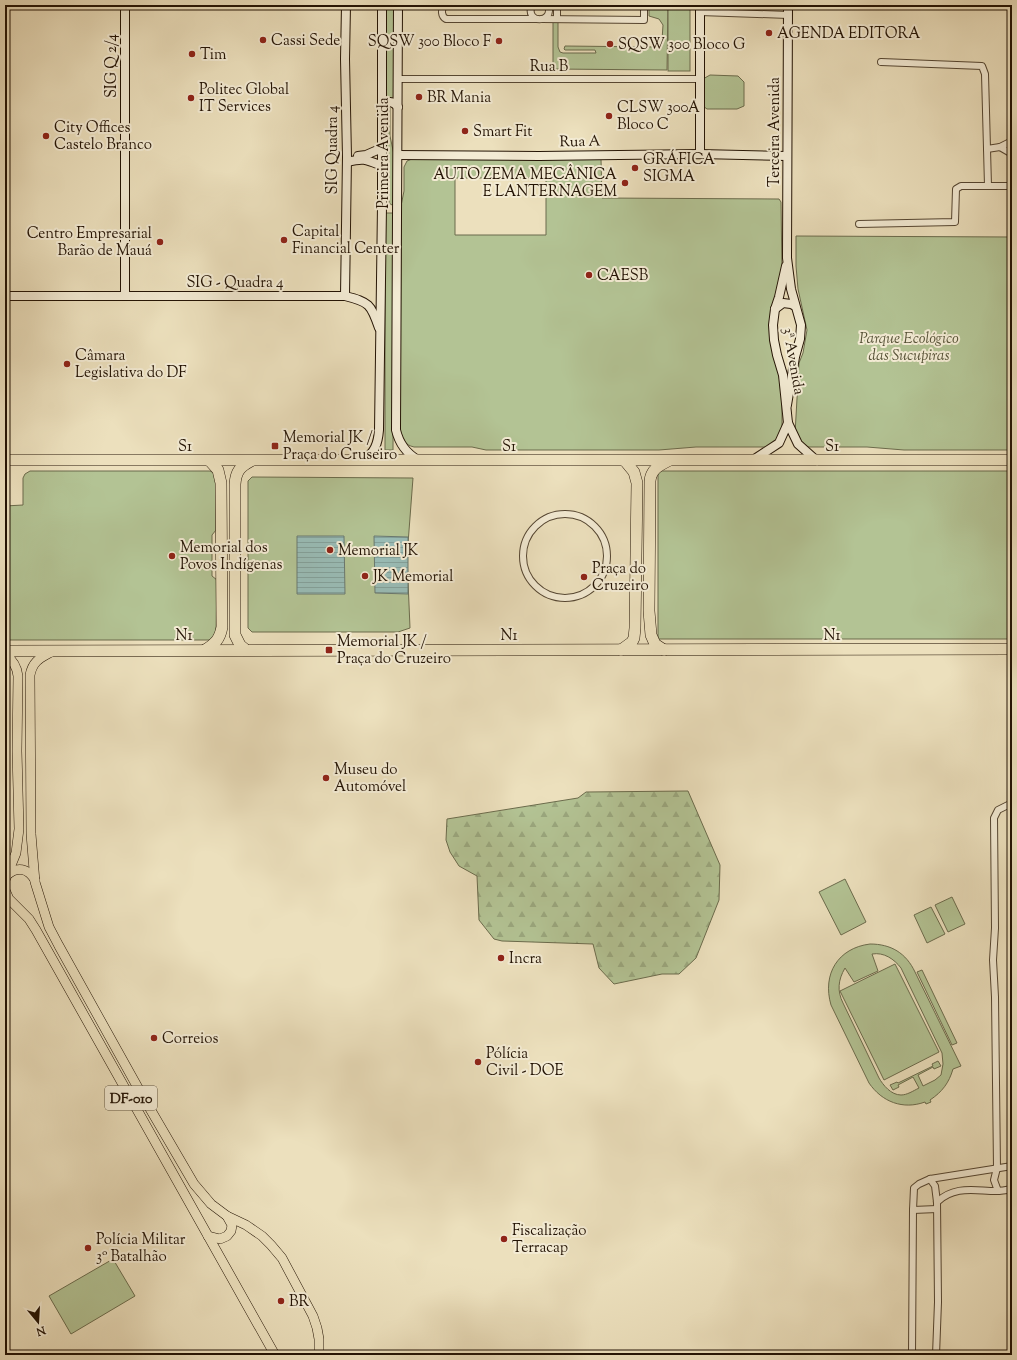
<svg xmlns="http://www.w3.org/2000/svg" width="1017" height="1360" font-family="'Sorts Mill Goudy',serif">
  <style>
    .green { fill: #b3c394; stroke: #6b6b4c; fill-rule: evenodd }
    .forest { fill: url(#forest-firs); stroke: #6b6b4c }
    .water { fill: url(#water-rules); stroke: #6a786f }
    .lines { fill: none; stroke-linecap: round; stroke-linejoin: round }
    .street-casing { stroke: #554632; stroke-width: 8 }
    .secondary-casing { stroke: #231304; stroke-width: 10 }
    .primary-casing { stroke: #231304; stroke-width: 10 }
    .highway-casing { stroke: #231304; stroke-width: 12 }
    .street { stroke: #f3ebd4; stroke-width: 6 }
    .secondary { stroke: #f3ebd4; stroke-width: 8 }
    .primary { stroke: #ece0bd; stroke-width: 9 }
    .highway { stroke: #ece0bd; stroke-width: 11 }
    .poi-dot { fill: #8f2418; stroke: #f3ebd4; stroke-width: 1.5 }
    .labels { text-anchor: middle; stroke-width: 4; stroke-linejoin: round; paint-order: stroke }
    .shield { fill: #f3ebd4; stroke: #615442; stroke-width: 1 }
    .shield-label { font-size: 14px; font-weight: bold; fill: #231304 }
    .poi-label { font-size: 15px; fill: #231304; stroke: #f3ebd4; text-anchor: start }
    .street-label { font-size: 15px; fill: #231304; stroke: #f3ebd4 }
    .park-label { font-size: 15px; font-style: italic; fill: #555136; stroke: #f3ebd4 }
  </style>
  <defs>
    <pattern id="forest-firs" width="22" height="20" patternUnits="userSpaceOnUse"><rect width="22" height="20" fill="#b3c394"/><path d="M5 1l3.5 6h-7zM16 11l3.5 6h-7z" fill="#9aa77e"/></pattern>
    <pattern id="water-rules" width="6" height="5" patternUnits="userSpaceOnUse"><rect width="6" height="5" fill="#99bcb6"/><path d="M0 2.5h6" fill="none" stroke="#84a19b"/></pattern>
  </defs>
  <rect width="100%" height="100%" fill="#ece0bd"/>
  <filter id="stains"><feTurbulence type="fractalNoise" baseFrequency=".005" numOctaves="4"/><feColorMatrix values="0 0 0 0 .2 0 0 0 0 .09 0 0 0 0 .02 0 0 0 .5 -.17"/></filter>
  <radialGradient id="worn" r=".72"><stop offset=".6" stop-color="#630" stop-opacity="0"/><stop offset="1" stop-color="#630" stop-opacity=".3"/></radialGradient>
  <g class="green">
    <rect x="386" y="5" width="8" height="93"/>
    <path d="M649,5H668L667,70L553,69V22H558V47L560,52L563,53H596L595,50H565L564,49L565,46L656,47L662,40L663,25L659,19L649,16Z"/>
    <rect x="668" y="5" width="22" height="66"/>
    <path d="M710,75L738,76L744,82V106L737,109H707L703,106V79Z"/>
    <path d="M388,107L390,108V136L394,155V203L392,205L389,203V175L385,156V108Z"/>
    <path d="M412,159H601L602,198L779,199L781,202L782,274L776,302L777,362L782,396V435L780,439L768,447H696L659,450H486L472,447H414C405,445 402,439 400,431L401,206L404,191V167L407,161ZM455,178H546V235H455Z"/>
    <path d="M385,213H394L393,450H385Z"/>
    <path d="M796,236L1012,237V450H904L867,447H808L804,446L795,434L799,363L803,353L807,330L798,289L796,266Z"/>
    <path d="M30,471H210L214,473L216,478V530L212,535V576L217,580L216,634L210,640H5V506L23,505V478L25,474Z"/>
    <rect x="658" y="471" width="354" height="168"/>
    <path d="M252,477L413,478L407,557L410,628L398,632H252L248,628V481Z"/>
    <path d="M845,879L866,922L841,935L819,892Z"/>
    <path d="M952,897L965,924L948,932L935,905Z"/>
    <path d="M931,907L945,934L927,943L914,915Z"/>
    <path d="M870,944C891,944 906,953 915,972L961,1066L953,1069C949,1083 942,1092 930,1100L931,1102L926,1104L925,1102C903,1110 882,1102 869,1083L831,1005C822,974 838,948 870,944ZM872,954C884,952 894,959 901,968L942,1053L943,1064L941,1075L935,1080L923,1086L918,1075L933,1067L934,1069L941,1066L938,1061L932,1064L933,1066L898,1083L897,1082L890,1085L893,1090L899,1087L898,1085L913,1077L919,1088C913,1091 907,1095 901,1095C891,1095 883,1085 879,1078L843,1003C837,991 838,980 845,968L854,982L878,971Z"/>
    <path d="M895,964L939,1052L884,1080L840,991Z"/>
    <path d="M922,970L957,1043L952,1045L917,972Z"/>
    <path d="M113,1259L135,1296L71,1334L49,1296Z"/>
  </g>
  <path class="forest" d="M688,791L720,865L719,900L696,958L679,974H662L614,984L599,968L593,944L502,941L494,939L479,920L477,876L459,866L450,852L446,840L447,819L578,798L586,792Z"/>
  <g class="water">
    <path d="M297,536H344L345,594H297Z"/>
    <path d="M374,536L408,537V594L375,593Z"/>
  </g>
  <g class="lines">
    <defs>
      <g id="street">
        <path d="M444,5C441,10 441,16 446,19H537"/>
        <path d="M532,5C524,24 555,24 548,5"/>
        <path d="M700,12L788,15"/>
        <path d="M542,19L644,20V5"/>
        <path d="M557,19V5"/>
        <path d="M881,62L982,66L985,74L988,186"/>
        <path d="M397,79H700"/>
        <path d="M1000,147L1012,141"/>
        <path d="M987,149L1000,147L1012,154"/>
        <path d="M859,224L955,222L956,189L961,186H1012"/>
        <circle cx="565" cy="556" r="42"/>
        <path d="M930,1179L935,1186L937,1202L938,1302L936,1355"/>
        <path d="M998,1191L994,1180L997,1168L995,997L993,960L995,928L994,818L998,810L1008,805H1012"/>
        <path d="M937,1202C955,1185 975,1191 996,1191C1002,1191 1007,1190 1012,1189"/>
        <path d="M913,1210L937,1209"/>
        <path d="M912,1355L913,1210L914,1188L919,1184L930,1179L1012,1166"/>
      </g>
      <g id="secondary">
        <path d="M398,5L396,430C399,443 406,453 418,460"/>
        <path d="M382,106C387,100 393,101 398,107"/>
        <path d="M700,154V5"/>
        <path d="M398,155L539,156L700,154L787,156"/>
        <path d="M358,156L366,155L382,148"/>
        <path d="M347,162C364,158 365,159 382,166"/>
        <path d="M786,266L779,297L775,309L773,325L774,340L777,355L783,375L788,423L798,444L817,461"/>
        <path d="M5,296H345C369,302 371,304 379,328"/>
        <path d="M125,296V5"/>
        <path d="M345,296L347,157L345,59L346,5"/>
        <path d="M775,309L783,303L791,304L795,306"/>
        <path d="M787,405L795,357L800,339L801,325L791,289L787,258L788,5"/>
        <path d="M363,460C375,453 378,443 379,430L382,205V5"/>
        <path d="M753,460L779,443L788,423"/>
      </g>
      <g id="primary">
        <path d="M53,651C41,658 33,660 30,675L31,834L35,882L49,927L59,946L142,1095L194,1184L211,1204L227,1216L246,1225L262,1236L271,1245L282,1258L313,1316L317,1328L319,1339V1355"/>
        <path d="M5,654C13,660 17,666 18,676L17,751L19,829L16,853L5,880"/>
        <path d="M7,875C17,866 28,868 35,880"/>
        <path d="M5,890L9,899L29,919L36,930L275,1355"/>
        <path d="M208,1236L220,1239L227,1236L231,1231L232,1225L227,1216"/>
      </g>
      <g id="highway">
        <path d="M5,460H1012"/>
        <path d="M205,650C215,644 220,639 222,627L221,483L218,470L210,461"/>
        <path d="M246,650L240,645L235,635V484C236,471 240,467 251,461"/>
        <path d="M621,650L632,642L634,638L635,628L637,483L634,472L625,461"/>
        <path d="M664,650L655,644L651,635L649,611L650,481C651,470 658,466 668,461"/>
        <path d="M5,651L1012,649"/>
      </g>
    </defs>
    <use href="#street" class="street-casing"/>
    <use href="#secondary" class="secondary-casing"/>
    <use href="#primary" class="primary-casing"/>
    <use href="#highway" class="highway-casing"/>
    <use href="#street" class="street"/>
    <use href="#secondary" class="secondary"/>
    <use href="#primary" class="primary"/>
    <use href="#highway" class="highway"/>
  </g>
  <g class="poi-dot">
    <circle cx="769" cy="33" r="4"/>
    <circle cx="263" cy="40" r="4"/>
    <circle cx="499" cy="41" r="4"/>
    <circle cx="610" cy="44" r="4"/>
    <circle cx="192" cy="54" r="4"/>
    <circle cx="419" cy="97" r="4"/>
    <circle cx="191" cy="98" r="4"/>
    <circle cx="609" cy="116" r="4"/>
    <circle cx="465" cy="131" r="4"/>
    <circle cx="46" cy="136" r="4"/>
    <circle cx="635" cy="168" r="4"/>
    <circle cx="625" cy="183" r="4"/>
    <circle cx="284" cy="240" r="4"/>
    <circle cx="160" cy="242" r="4"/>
    <circle cx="589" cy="275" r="4"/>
    <circle cx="67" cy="364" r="4"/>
    <rect x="271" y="442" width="8" height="8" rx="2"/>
    <circle cx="330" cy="550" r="4"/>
    <circle cx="172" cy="556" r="4"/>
    <circle cx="365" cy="576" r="4"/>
    <circle cx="584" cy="577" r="4"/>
    <rect x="325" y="646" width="8" height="8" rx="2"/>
    <circle cx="326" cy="778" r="4"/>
    <circle cx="501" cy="958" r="4"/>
    <circle cx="154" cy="1038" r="4"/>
    <circle cx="478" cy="1062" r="4"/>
    <circle cx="504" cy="1239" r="4"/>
    <circle cx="88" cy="1248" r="4"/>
    <circle cx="281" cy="1301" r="4"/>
  </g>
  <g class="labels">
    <rect class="shield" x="105" y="1086" width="52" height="24" rx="3"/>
    <g class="shield-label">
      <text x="131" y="1103">DF-010</text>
    </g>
    <g class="poi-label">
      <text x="777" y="38">AGENDA EDITORA</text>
      <text x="271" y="45">Cassi Sede</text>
      <text x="491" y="46" text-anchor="end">SQSW 300 Bloco F</text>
      <text x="618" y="49">SQSW 300 Bloco G</text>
      <text x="200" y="59">Tim</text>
      <text x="199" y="94">Politec Global<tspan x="199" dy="17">IT Services</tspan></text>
      <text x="427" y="102">BR Mania</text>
      <text x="617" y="112">CLSW 300A<tspan x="617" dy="17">Bloco C</tspan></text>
      <text x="54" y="132">City Offices<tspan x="54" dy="17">Castelo Branco</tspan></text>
      <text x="473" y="136">Smart Fit</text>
      <text x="643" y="164">GRÁFICA<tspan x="643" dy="17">SIGMA</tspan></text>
      <text x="617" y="179" text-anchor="end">AUTO ZEMA MECÂNICA<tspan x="617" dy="17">E LANTERNAGEM</tspan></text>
      <text x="292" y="236">Capital<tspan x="292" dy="17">Financial Center</tspan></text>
      <text x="152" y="238" text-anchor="end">Centro Empresarial<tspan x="152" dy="17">Barão de Mauá</tspan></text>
      <text x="597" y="280">CAESB</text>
      <text x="75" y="360">Câmara<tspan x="75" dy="17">Legislativa do DF</tspan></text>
      <text x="283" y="442">Memorial JK /<tspan x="283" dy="17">Praça do Cruseiro</tspan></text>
      <text x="180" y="552">Memorial dos<tspan x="180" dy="17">Povos Indígenas</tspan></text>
      <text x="338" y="555">Memorial JK</text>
      <text x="592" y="573">Praça do<tspan x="592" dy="17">Cruzeiro</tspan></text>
      <text x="373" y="581">JK Memorial</text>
      <text x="337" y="646">Memorial JK /<tspan x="337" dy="17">Praça do Cruzeiro</tspan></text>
      <text x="334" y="774">Museu do<tspan x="334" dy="17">Automóvel</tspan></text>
      <text x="509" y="963">Incra</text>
      <text x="162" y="1043">Correios</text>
      <text x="486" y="1058">Pólícia<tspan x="486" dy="17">Civil - DOE</tspan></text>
      <text x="512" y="1235">Fiscalização<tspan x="512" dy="17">Terracap</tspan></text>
      <text x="96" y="1244">Polícia Militar<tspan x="96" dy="17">3º Batalhão</tspan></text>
      <text x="289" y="1306">BR</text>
    </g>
    <g class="street-label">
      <text transform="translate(111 66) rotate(-90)" y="5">SIG Q 2/4</text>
      <text x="549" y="71">Rua B</text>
      <text transform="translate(774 132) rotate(-90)" y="5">Terceira Avenida</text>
      <text transform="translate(580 141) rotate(-1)" y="5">Rua A</text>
      <text transform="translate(332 150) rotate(-90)" y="5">SIG Quadra 4</text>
      <text transform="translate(383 153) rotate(-90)" y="5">Primeira Avenida</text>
      <text x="235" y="287">SIG - Quadra 4</text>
      <text transform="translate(794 361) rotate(80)" y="5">3ª Avenida</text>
      <text x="185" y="451">S1</text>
      <text x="509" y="451">S1</text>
      <text x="832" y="451">S1</text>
      <text x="184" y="640">N1</text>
      <text x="509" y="640">N1</text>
      <text x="832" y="640">N1</text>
    </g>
    <g class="park-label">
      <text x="909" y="343">Parque Ecológico<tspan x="909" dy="17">das Sucupiras</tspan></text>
    </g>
  </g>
  <rect width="1017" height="1360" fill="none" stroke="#ece0bd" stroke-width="20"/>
  <rect x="6" y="6" width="1005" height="1348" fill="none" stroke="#231304" stroke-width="2"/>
  <rect x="10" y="10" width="997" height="1340" fill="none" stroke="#231304"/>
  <g transform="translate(38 1322) rotate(162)" stroke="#f3ebd4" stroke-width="3" paint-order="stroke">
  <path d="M0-3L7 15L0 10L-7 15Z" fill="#231304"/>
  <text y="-6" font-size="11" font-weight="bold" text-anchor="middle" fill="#231304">N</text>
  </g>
  <rect width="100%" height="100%" filter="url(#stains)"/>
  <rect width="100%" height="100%" fill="url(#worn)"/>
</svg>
